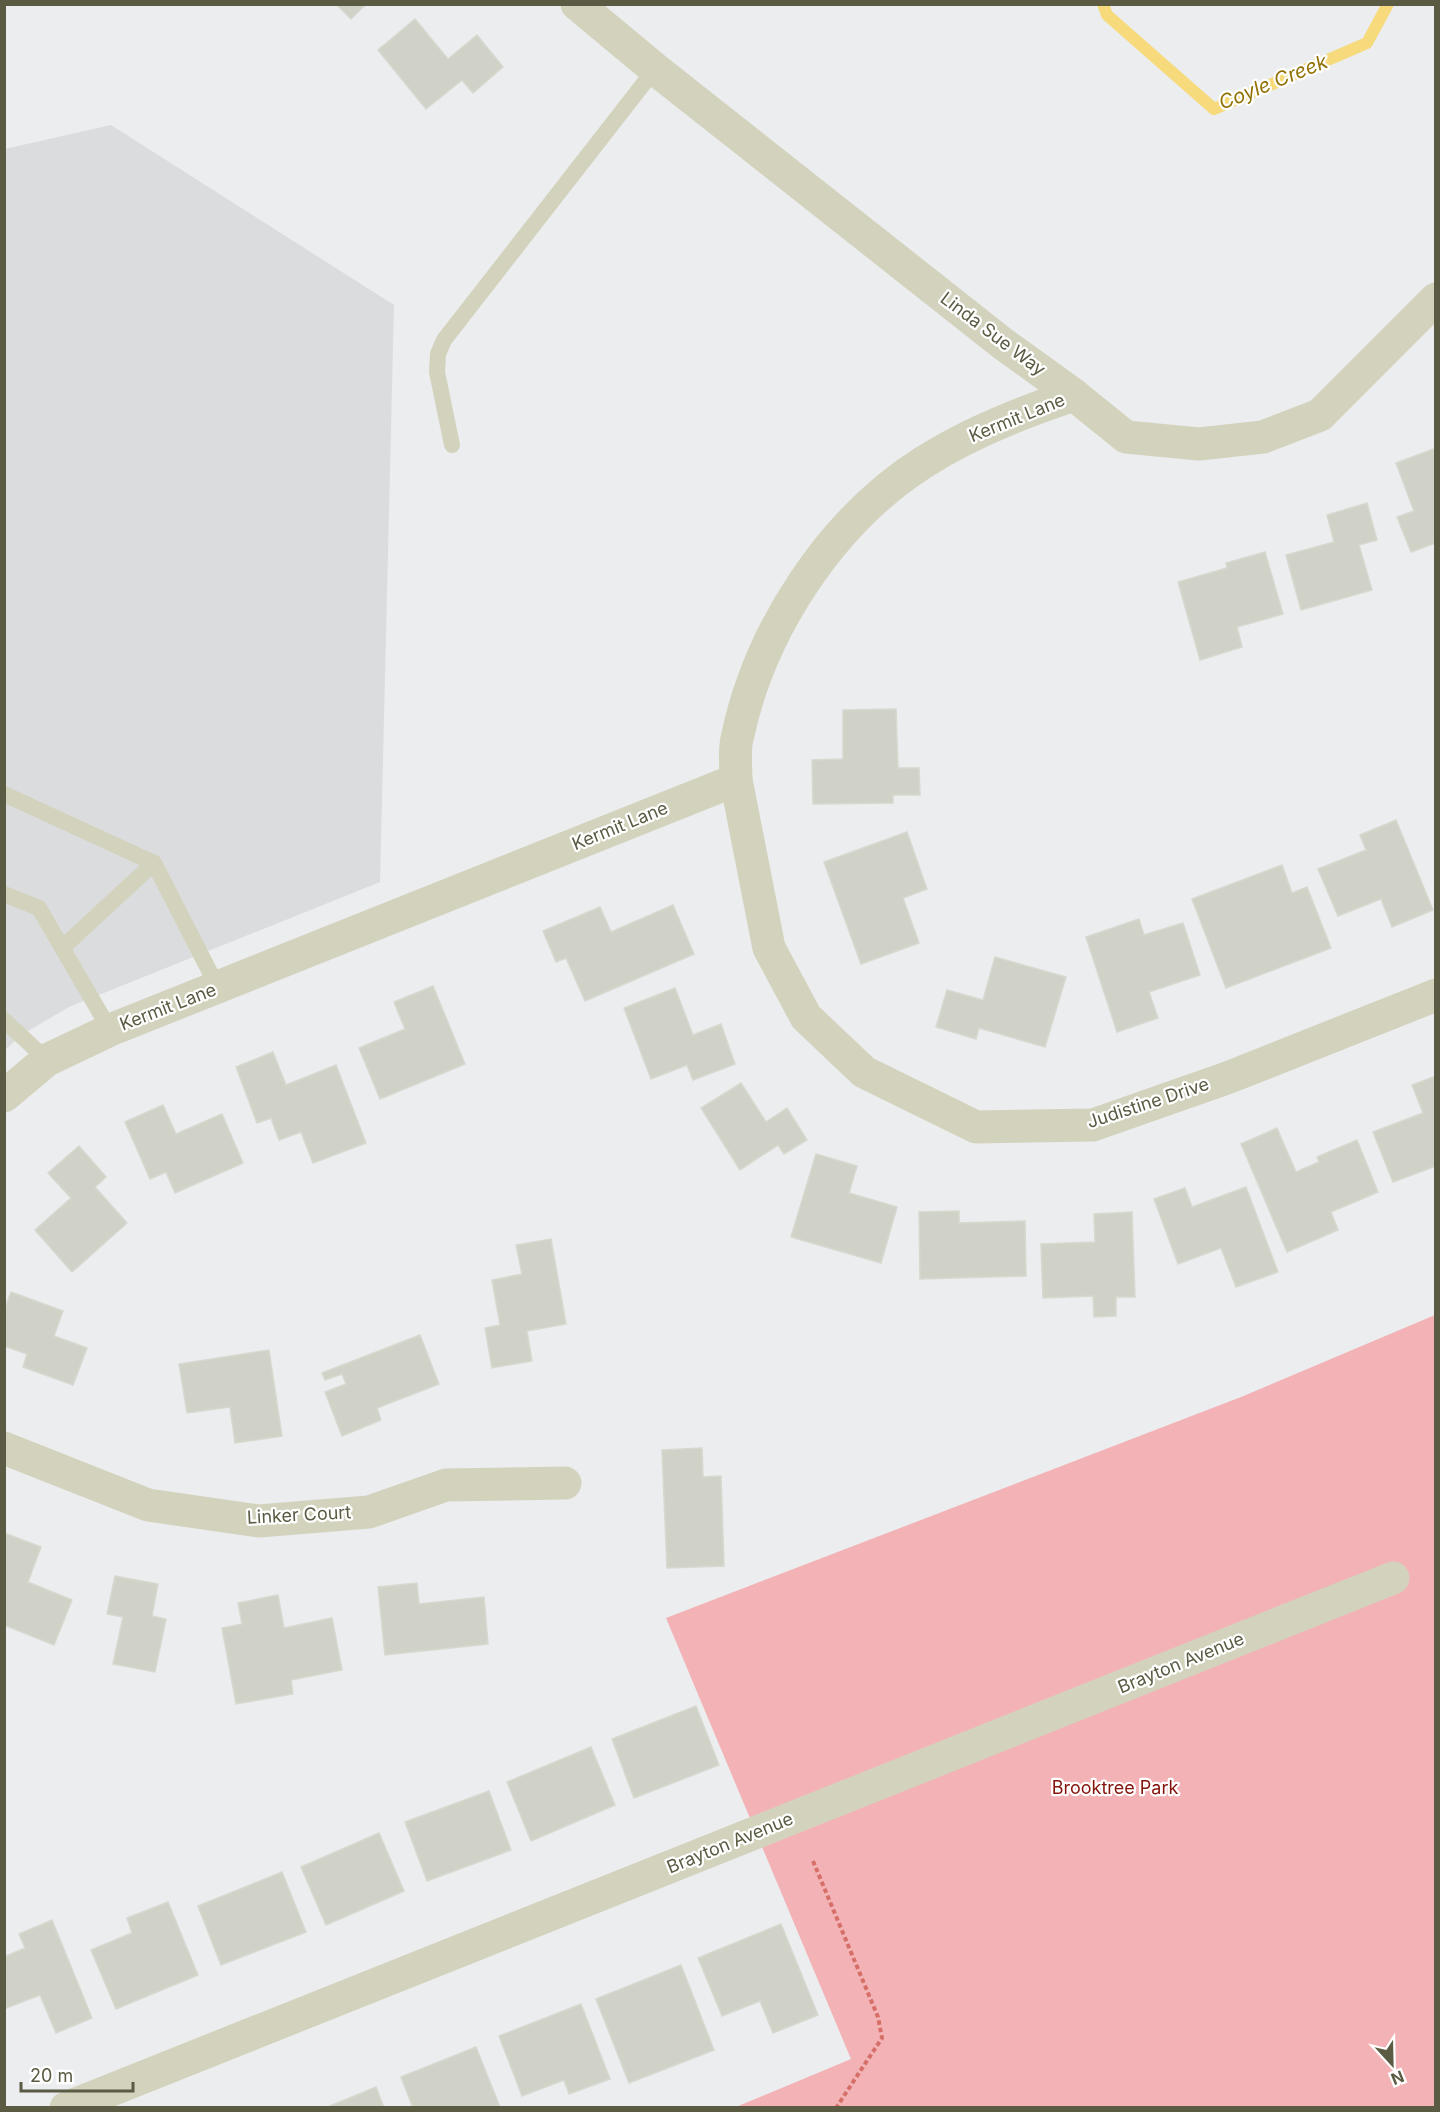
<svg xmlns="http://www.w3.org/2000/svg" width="1440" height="2112" font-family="Inter,sans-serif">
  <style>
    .education { fill: #dadcdd }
    .green { fill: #f3b3b6 }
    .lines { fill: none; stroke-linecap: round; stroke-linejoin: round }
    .stream { stroke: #f6da7b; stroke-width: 12 }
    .building { fill: #d0d2c7; stroke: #d6d9cf; stroke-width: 1.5 }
    .path { stroke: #d56f67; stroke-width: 4; stroke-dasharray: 4.5 3; stroke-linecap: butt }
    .lane { stroke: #d3d3bd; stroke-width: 16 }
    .street { stroke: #d3d3bd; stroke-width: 33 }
    .labels { text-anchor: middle; stroke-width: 4.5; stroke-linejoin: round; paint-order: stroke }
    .street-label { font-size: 18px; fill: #5a5b42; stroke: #fff }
    .park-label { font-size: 18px; fill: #84130c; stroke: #fff }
    .water-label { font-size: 20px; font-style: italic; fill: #907103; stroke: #fff }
  </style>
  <rect width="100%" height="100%" fill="#ebedef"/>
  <path class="education" d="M111,125L394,305L380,882L69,1007L23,1034L5,1050V149Z"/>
  <path class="green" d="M1435,1315V2107H736L851,2059L666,1618L1241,1397Z"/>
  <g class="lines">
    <path class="stream" d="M1103,4L1107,15L1214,109L1367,43L1388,4"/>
  </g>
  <g class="building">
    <path d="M336,4H366L351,19Z"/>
    <path d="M415,19L448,59L477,35L503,67L473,93L462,80L426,109L378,50Z"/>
    <path d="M1436,448V543L1411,552L1397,517L1414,511L1396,463Z"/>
    <path d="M1367,503L1377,540L1359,545L1372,590L1301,610L1286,555L1334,542L1327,515Z"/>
    <path d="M1265,552L1283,614L1237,627L1242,647L1200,660L1178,582L1227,568L1226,563Z"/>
    <path d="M896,709L898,768H919L920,795H893V803L813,804L812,760L843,759V710Z"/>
    <path d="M1396,820L1433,910L1392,927L1381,899L1338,916L1318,869L1366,850L1360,835Z"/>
    <path d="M907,832L927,889L903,898L919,943L861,964L824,862Z"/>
    <path d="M1282,865L1292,893L1307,887L1331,948L1226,988L1192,899Z"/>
    <path d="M673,905L694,954L585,1001L566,958L556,962L543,931L600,907L611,932Z"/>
    <path d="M1139,919L1144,935L1183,923L1200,975L1149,992L1158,1018L1117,1032L1086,937Z"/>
    <path d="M995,957L1066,977L1045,1047L979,1028L976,1039L936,1027L947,990L983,1000Z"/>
    <path d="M433,986L465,1064L380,1099L359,1048L405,1029L394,1002Z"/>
    <path d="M675,988L693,1035L721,1024L735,1064L693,1080L687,1065L651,1079L624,1008Z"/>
    <path d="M273,1052L286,1085L336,1065L366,1143L313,1163L301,1132L279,1140L271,1118L257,1123L236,1067Z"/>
    <path d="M1436,1076V1166L1393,1182L1373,1132L1423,1113L1412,1085Z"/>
    <path d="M741,1083L766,1122L787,1108L807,1140L784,1154L778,1145L740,1170L701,1108Z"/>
    <path d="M163,1105L176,1134L222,1114L243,1163L175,1193L166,1172L150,1179L125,1122Z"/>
    <path d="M1277,1128L1296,1172L1319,1162L1317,1157L1357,1140L1378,1192L1331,1212L1338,1230L1287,1252L1241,1144Z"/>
    <path d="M79,1146L106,1177L95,1187L127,1223L72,1272L35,1230L71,1198L48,1173Z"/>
    <path d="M816,1154L857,1166L849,1193L897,1207L881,1263L791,1237Z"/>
    <path d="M1246,1187L1278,1272L1236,1287L1221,1248L1178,1264L1154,1199L1185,1188L1192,1207Z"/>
    <path d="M959,1211V1223L1025,1221L1026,1276L920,1279L919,1212Z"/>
    <path d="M1132,1212L1135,1297H1116V1316L1094,1317L1093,1296L1043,1298L1041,1244L1095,1242L1094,1214Z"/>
    <path d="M551,1239L566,1324L527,1331L532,1361L492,1368L485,1328L500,1325L492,1280L522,1274L516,1245Z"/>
    <path d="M11,1292L63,1311L54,1336L87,1348L73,1385L23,1367L27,1354L4,1346V1311Z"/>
    <path d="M420,1335L439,1384L377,1408L381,1420L342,1436L325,1392L346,1384L342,1374L325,1380L322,1373Z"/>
    <path d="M269,1350L282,1436L235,1443L230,1407L187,1413L179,1364Z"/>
    <path d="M702,1448L703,1477L721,1476L724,1566L667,1568L662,1450Z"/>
    <path d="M4,1533L41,1547L28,1582L72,1600L54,1645L4,1625Z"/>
    <path d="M115,1576L158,1584L152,1616L166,1619L155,1672L113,1664L123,1617L107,1614Z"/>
    <path d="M417,1583L419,1604L484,1597L488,1644L385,1655L378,1587Z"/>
    <path d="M278,1595L284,1628L332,1618L342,1670L291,1680L293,1694L236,1704L222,1628L242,1624L238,1603Z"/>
    <path d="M696,1706L719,1765L634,1798L612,1739Z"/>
    <path d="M591,1747L615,1805L531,1841L507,1782Z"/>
    <path d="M489,1791L511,1850L427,1881L405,1822Z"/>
    <path d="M379,1833L404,1891L326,1925L301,1867Z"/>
    <path d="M282,1872L306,1932L221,1965L198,1906Z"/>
    <path d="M168,1902L198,1975L116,2009L91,1950L132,1933L127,1918Z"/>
    <path d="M52,1920L92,2018L56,2033L40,1995L4,2009V1957L25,1948L19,1934Z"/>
    <path d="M781,1924L818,2015L773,2033L760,2001L722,2016L698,1958Z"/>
    <path d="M681,1965L714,2050L629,2083L596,1999Z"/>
    <path d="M581,2004L610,2079L569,2094L564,2080L522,2096L499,2036Z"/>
    <path d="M476,2047L500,2107L413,2108L401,2077Z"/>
    <path d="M376,2087L384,2108H325Z"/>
  </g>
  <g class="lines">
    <path class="path" d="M813,1861L878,2017L882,2038L836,2108"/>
    <g class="lane">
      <path d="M452,445L437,372L438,354L444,340L655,69"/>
      <path d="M4,794L154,863L218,988"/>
      <path d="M4,894L39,908L110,1030"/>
      <path d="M62,948L154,863"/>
      <path d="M4,1020L47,1060"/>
    </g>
    <g class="street">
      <path d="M577,4L655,69L1002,343L1074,395L1126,437L1199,444L1263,437L1320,415L1436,299"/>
      <path d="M736,780L769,948L806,1017L864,1072L976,1127L1093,1125L1227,1078L1436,995"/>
      <path d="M4,1096L47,1060L110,1030L736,780C736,767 734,751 737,739C759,631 831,521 924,462C971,432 1022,412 1074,395"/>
      <path d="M4,1448L148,1505L259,1521L369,1512L446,1485L565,1483"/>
      <path d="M66,2108L1393,1578"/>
    </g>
  </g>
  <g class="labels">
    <g class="street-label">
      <text transform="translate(993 334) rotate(37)" y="6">Linda Sue Way</text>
      <text transform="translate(1017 418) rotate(-22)" y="6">Kermit Lane</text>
      <text transform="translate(620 826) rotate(-22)" y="6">Kermit Lane</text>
      <text transform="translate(168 1007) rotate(-21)" y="6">Kermit Lane</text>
      <text transform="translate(1148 1103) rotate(-18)" y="6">Judistine Drive</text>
      <text transform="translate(299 1515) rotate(-3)" y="6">Linker Court</text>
      <text transform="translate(1181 1663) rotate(-22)" y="6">Brayton Avenue</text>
      <text transform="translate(730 1843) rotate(-22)" y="6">Brayton Avenue</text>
    </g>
    <g class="park-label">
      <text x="1115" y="1794">Brooktree Park</text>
    </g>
    <g class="water-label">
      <text transform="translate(1273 82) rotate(-22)" y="7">Coyle Creek</text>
    </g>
  </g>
  <rect width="1440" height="2112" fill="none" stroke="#5a5b42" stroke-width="12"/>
  <g transform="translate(1392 2064) rotate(158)" stroke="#ffffff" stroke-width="4.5" paint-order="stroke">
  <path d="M0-4.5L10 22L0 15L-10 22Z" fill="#5a5b42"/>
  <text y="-9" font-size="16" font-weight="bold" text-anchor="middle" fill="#5a5b42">N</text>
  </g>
  <path d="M21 2082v9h112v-9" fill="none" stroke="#5a5b42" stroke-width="3"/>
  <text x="30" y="2082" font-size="18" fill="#5a5b42" stroke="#ffffff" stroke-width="4.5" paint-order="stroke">20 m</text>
</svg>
